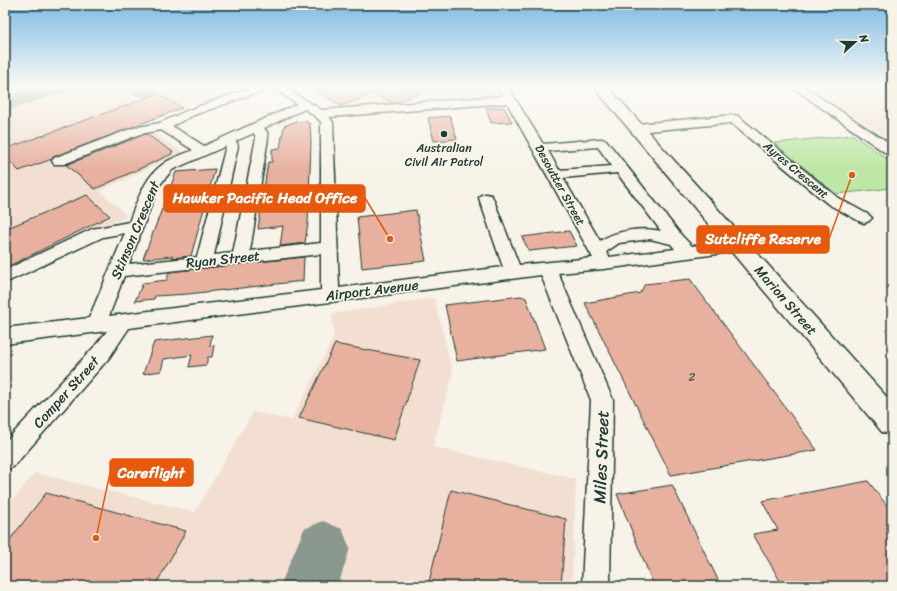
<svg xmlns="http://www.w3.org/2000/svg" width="897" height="591" font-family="Sriracha,sans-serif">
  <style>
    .built { fill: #f2dfd2 }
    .green { fill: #bde7a4; stroke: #6e926c }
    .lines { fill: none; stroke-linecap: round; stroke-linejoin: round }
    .taxiway { fill: #8b988e; fill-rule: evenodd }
    .building { fill: #e8b19f; stroke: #1f3d34 }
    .minor-casing { stroke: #1f3d34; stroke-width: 3 }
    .major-casing { stroke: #1f3d34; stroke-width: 3 }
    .minor { fill: #f7f3e8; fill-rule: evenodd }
    .major { fill: #f7f3e8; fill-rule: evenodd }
    .poi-dot { fill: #1f3d34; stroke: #f7f3e8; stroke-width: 1.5 }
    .labels { text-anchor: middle; stroke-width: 3.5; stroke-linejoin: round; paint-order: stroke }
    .far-poi-label { font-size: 12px; fill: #1f3d34; stroke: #f7f3e8 }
    .far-street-label { font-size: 12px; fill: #1f3d34; stroke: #f7f3e8 }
    .number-label { font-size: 12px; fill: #515a4f }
    .street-label { font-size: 14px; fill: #1f3d34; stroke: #f7f3e8 }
    .near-street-label { font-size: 17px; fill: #1f3d34; stroke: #f7f3e8 }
    .leader { fill: none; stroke: #e8590c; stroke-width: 1.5 }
    .callout-dot { fill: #e8590c; stroke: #f7f3e8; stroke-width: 1.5 }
    .callout { fill: #e8590c; stroke: #e8590c; stroke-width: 1.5 }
    .callout-label { font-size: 15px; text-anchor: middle; font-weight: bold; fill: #fff }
  </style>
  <rect width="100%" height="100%" fill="#f7f3e8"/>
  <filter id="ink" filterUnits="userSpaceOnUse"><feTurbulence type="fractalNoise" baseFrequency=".025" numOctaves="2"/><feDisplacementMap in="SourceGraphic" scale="8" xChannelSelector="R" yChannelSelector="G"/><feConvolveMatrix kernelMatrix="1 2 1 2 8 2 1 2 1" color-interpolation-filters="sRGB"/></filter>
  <g filter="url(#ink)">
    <g class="built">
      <path d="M5,87H253L202,104L195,99L184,108L142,125L183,152L100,191L128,216L5,274Z"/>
      <path d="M306,87H492L497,95L341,108Z"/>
      <path d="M810,87H892V141Z"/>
      <path d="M434,298L453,373L433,447L576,479L572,586H5V509L35,473L195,512L253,412L292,420L334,336L332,314Z"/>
    </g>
    <g class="green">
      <path d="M5,87H39L5,98Z"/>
      <path d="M853,135L892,162V188L836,194L774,143Z"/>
    </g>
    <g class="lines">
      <g class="taxiway">
        <path d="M35,87H68L65,92L5,111V96Z"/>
        <path d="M128,87H155L158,92L155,97C144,100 134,97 128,87Z"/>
        <path d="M323,521L342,529L350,548L338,586H280L304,529Z"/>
      </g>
    </g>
    <g class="building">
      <path d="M310,87H433L395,103H392L374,93L341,106Z"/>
      <path d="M158,94L182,108L53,157L52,159L19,171L5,157V149Z"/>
      <path d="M504,107L512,122L491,123L486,108Z"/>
      <path d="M450,116L457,139L434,141L428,118Z"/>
      <path d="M305,121L310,124L311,143L308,223L305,243L280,246L283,226L258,229L268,162H272V149L280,148L284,126L294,122Z"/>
      <path d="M146,134L173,152L171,153L172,154L95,189L66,165Z"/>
      <path d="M215,169L191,256L172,258L173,256L143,259L176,172Z"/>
      <path d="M87,195L110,216L5,268V229Z"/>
      <path d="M416,210L426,261L362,268L357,217Z"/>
      <path d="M569,231L577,246L529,251L522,237Z"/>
      <path d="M304,257L303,281L188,294L155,296L154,299L135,301L143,283L167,280L169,272Z"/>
      <path d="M690,279L817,450L671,475L585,303L640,293L645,284Z"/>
      <path d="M521,296L526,298L545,349L457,361L445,305Z"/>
      <path d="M212,335L210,346L214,345L212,357H208L206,365L189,367L192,355L164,359L161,371L143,374L154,342Z"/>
      <path d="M335,344L420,360L394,440L299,418Z"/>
      <path d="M868,481L892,512V586H783L753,534L778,530L762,501Z"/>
      <path d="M672,485L721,586H654L617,494Z"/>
      <path d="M451,490L566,519L561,586H428Z"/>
      <path d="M46,493L186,531L155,586H5V546Z"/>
    </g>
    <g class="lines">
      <defs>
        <g id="minor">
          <path d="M253,87H268L267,89L194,115L172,126L204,146L297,104L272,87H284L322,110L503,96L498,87H508L543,144L601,139L606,140L682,236L692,246L740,241L746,242L748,246L746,250L740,251L604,269L558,273L613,400L610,586H582L591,400L541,275L129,328L109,358L13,467L5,470V442L95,346L107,331L5,344V328L89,318L125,233L103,237L5,283V270L92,229L129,222C137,202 144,178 162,165C170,158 183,155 193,150L161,130L140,134L64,164H54L52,161L54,158L133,128L160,123L186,111ZM507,103L593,258L519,265L493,198L491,195L486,194L481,195L479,198L503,267L339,288L333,122L329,117ZM305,109L316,117L321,122V243L250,251L268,138L267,132L264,128ZM254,133L256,138L233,253L214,255L238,146L236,141ZM226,146L197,257L129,264L158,187L172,170ZM598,147L612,166L559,170L548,151ZM617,173L661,231C642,227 616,230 600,241L563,178ZM650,239L671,244L675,249L609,257L606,252L619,243ZM321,254V290L109,316L124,276Z"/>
          <path d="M792,87H804L892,145V155L887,154Z"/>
          <path d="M734,115L738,116L838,198L869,215L872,218L869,221L864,223L859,221L828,204L731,123L637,132L633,131L631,128L633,125L637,124Z"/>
        </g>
        <path id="major" d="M594,87H608L892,403V435L882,432Z"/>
      </defs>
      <use href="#minor" class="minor-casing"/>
      <use href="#major" class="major-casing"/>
      <use href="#minor" class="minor"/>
      <use href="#major" class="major"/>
    </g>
  </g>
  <linearGradient id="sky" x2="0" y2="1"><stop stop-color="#7dbbe4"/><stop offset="0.51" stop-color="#fbfaf5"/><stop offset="1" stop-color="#fbfaf5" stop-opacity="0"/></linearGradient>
  <rect width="897" height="170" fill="url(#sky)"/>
  <circle class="poi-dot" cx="444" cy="134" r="4"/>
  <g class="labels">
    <g class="far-poi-label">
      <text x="444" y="152">Australian<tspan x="444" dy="14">Civil Air Patrol</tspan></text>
    </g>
    <g class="far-street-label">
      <text transform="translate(796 170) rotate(40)" y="4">Ayres Crescent</text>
      <text transform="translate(560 185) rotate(61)" y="4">Desoutter Street</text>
    </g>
    <g class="number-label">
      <text x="692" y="381">2</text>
    </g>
    <g class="street-label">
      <text transform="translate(135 230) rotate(-67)" y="5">Stinson Crescent</text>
      <text transform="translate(223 259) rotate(-6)" y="5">Ryan Street</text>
      <text transform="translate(372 290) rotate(-7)" y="5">Airport Avenue</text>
      <text transform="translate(786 300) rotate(49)" y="5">Marion Street</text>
      <text transform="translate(66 392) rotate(-48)" y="5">Comper Street</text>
    </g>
    <g class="near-street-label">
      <text transform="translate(601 457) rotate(-88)" y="6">Miles Street</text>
    </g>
  </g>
  <path class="leader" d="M390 239L365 198M852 175L829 239M96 538L110 473"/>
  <g class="callout-dot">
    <circle cx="390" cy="239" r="4"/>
    <circle cx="852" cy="175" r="4"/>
    <circle cx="96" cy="538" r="4"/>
  </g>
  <g class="callout">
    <rect x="164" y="185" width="201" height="27" rx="4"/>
    <rect x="697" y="226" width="132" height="27" rx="4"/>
    <rect x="110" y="459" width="83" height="27" rx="4"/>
  </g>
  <g class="callout-label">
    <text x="265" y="203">Hawker Pacific Head Office</text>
    <text x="763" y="244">Sutcliffe Reserve</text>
    <text x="151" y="478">Careflight</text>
  </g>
  <rect width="897" height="591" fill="none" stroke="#f7f3e8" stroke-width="20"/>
  <rect x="10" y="10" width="877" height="571" fill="none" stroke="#1f3d34" stroke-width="1.5" filter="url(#ink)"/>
  <g transform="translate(855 42) rotate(69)" stroke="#f7f3e8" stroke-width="3" paint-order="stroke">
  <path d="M0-3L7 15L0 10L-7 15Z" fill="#1f3d34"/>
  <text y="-6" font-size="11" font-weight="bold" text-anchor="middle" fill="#1f3d34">N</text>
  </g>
</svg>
